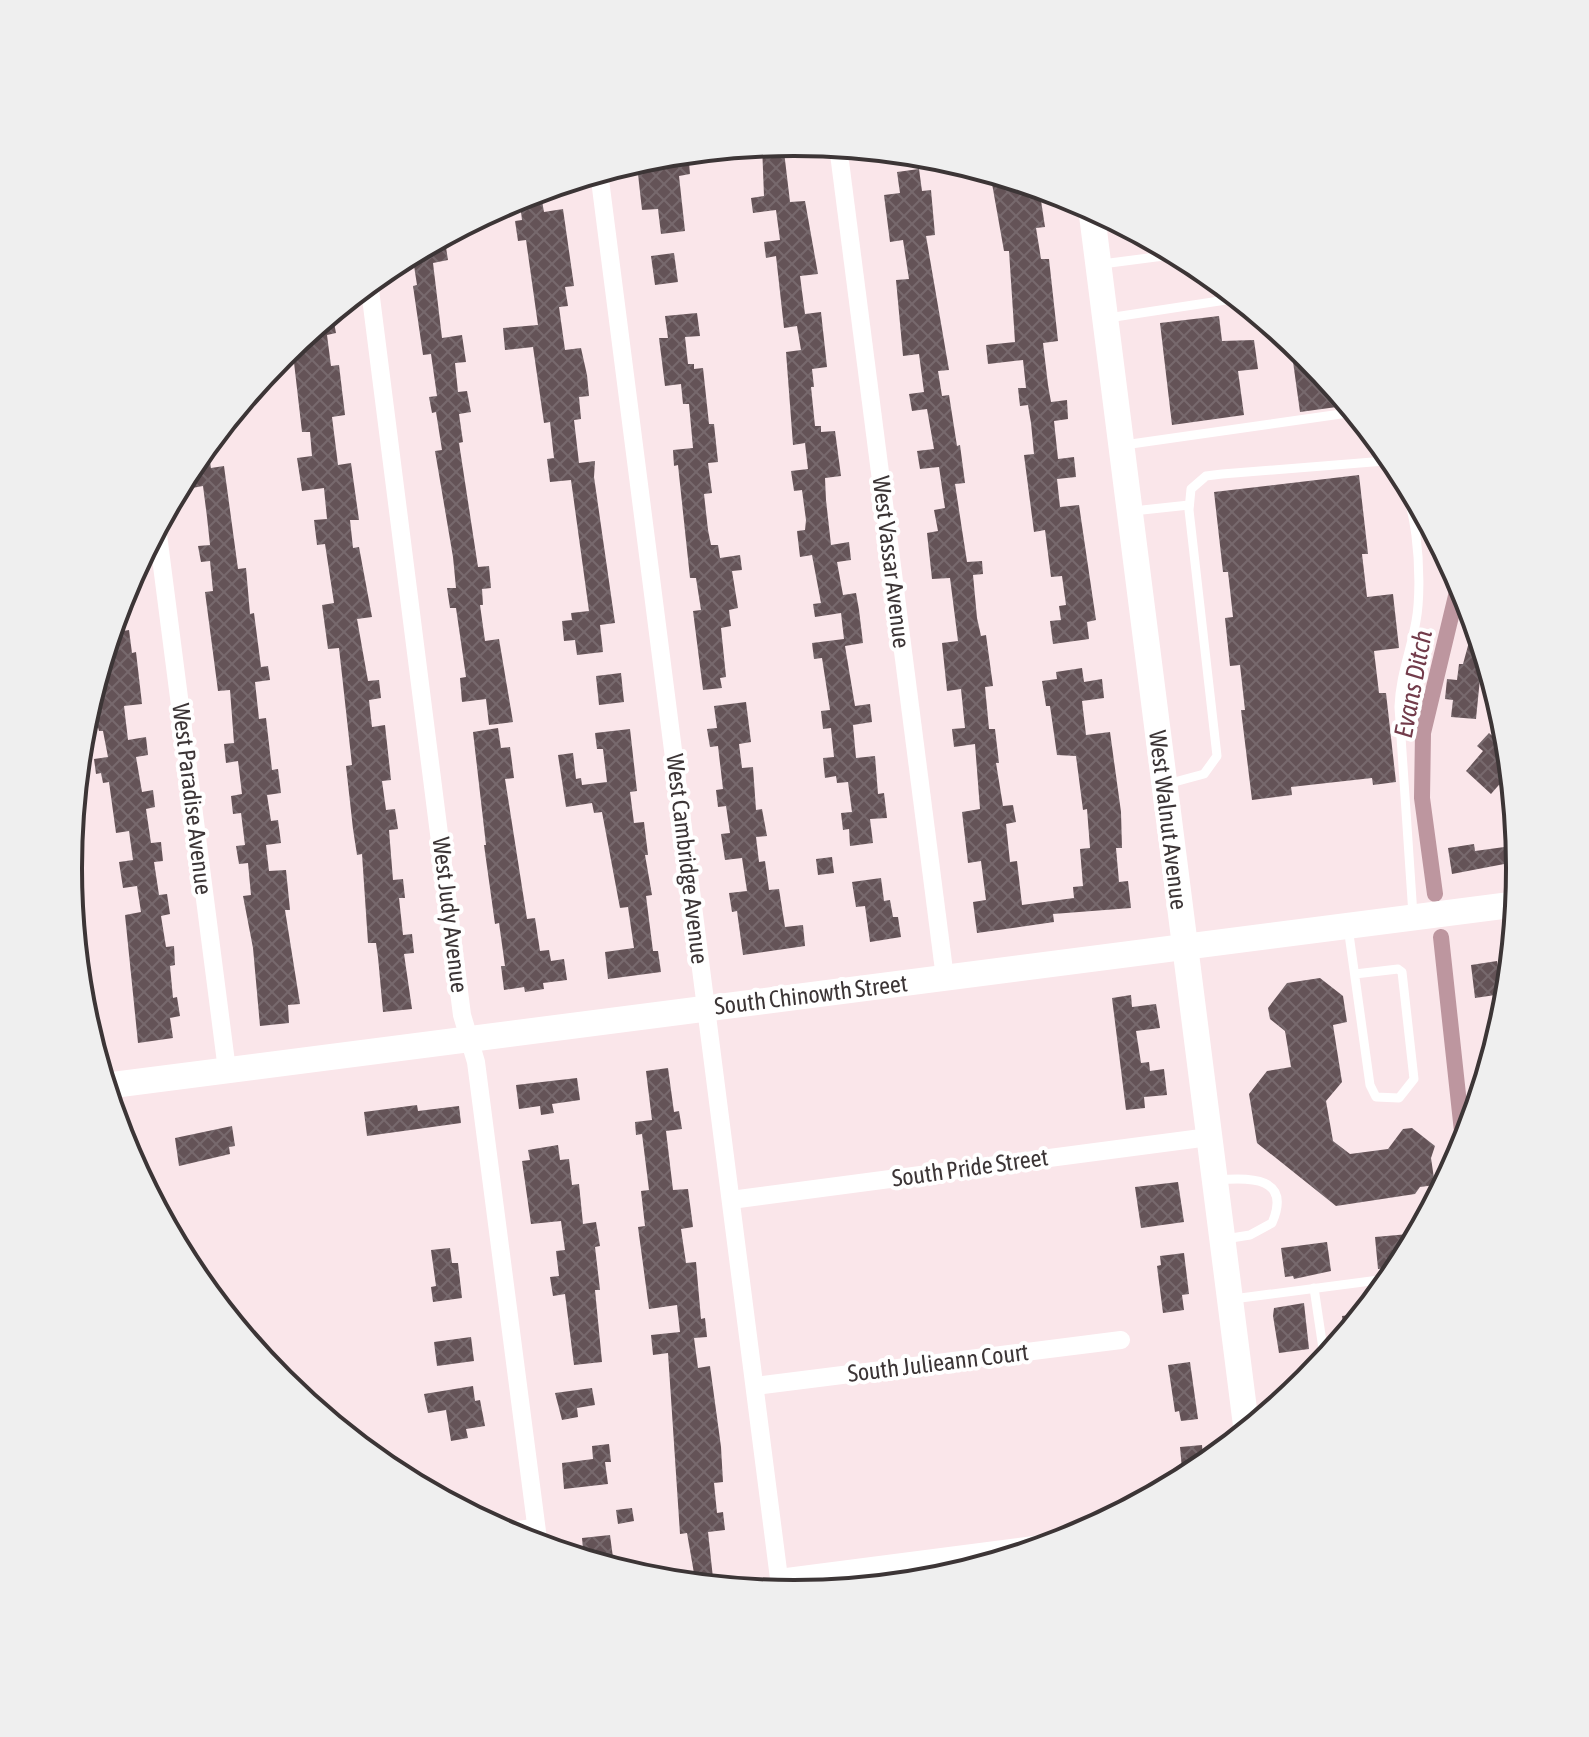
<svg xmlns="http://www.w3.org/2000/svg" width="1589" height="1737" font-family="'Asap Condensed',sans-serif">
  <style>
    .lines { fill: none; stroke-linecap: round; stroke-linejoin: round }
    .canal { stroke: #bd969f; stroke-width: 16 }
    .building { fill: url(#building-cross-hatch) }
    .lane { stroke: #fff; stroke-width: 9 }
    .street { stroke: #fff; stroke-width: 18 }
    .secondary { stroke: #fff; stroke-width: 26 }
    .labels { text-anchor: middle; stroke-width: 8; stroke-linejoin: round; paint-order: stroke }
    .street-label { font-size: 24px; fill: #3c3536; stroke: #fff }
    .water-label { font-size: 26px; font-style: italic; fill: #723b4a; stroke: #fff }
    .rim { fill: none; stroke: #3c3536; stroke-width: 4 }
  </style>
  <defs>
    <pattern id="building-cross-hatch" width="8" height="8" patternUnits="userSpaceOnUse" patternTransform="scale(2)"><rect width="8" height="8" fill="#645357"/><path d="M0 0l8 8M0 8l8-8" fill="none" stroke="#77696d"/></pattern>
  </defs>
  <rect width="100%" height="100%" fill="#fae6ea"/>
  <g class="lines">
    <g class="canal">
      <path d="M1435,894L1422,798L1423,733L1460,579"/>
      <path d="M1441,937L1464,1150"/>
    </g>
  </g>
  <g class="building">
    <path d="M783,143L790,202L805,201L818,274L800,276L805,314L821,312L827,367L812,369L814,387H811L815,426H821V432L835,431L841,476L825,478L826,500L831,545L849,542L851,560L837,562L843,595L856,593L859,610L863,643L845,646L855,706L870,704L872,722L853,725L856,758L875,756L878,794L884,793L887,818L870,819L873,843L850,846L849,829L843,830L841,813L852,812L848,782L837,783L836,776L825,778L823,758L834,757L831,728L823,729L821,711L830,710L822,658L814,659L812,643L844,639L841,613L815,617L813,604L821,603L812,555L800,557L797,531L805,530L806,520L802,490L794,491L791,471L808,469L805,443L793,445L786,352L801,350L797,326L784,328L776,256L766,258L764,242L780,240L776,210L753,213L751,198L764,196L762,145Z"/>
    <path d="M688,152L690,174L679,176L685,231L661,234L658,209L642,210L637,165L657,163L656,156Z"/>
    <path d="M919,169L922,191L931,190L935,235L926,236L949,370L938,371L942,396L949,395L957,446L960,445L965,483L955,484L967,562L982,561L983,574L973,575L977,618L981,636L986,635L993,686L985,687L989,729H995L999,763H996L1003,806L1013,805L1016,822L1006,824L1010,862L1017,861L1022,905L1074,898L1073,887L1083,886L1080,849L1090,848L1087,809L1083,810L1076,756L1057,755L1050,706H1046L1042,681L1057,679L1056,672L1082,668L1084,682L1102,679L1104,698L1082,701L1086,735L1110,732L1121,812L1122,848H1116L1119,882L1128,881L1131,908L1053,914L1054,922L977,933L973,902L986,900L981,861L968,863L962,812L980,809L975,744L954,747L952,729L965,728L961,689L947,691L942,643L958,641L950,578L932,579L927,533L938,531L934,510L945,508L939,467L920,469L917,451L934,449L927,409L912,411L909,394L924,392L919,354L903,356L896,280L909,279L903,240L890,242L884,195L900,193L897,172Z"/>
    <path d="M1004,176L1039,187L1045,227L1036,228L1041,259H1049L1058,341L1043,343L1048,385L1051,402L1067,400L1068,419L1054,421L1058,459L1074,457L1076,477L1057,479L1060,507L1079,505L1096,620L1087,622L1089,639L1053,644L1050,621L1061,620L1059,606L1066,605L1062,576L1051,577L1045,530L1034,532L1024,455L1034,454L1031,423L1028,405L1020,406L1018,388H1026L1023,360L988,364L986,345L1015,342L1009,251H1004L991,178Z"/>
    <path d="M540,190L544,212L563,209L574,286L565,287L568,306L559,307L565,350L581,348L587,375L589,396L579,397L581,419L574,420L579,463L595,461L594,477L615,623L600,625L603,652L577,655L575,640L564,641L562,621L572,620L571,613L589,611L571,480L550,482L547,459L554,458L550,422L544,423L533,347L505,350L503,328L538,325L526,240L518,241L515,221L522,220L519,197Z"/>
    <path d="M445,241L448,260L433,263L442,338L462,335L466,362L455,363L458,392L467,391L471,412L459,414L463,442L459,443L478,567L489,566L491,588L482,589L483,605H480L485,641L499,639L513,722L489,725L486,699L462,702L460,678L466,677L456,608H450L447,588H456L453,557L435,451L442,450L436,412L432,413L429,397L437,396L431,354L423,355L413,286L417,285L412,253Z"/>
    <path d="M674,253L678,282L655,285L651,256Z"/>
    <path d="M332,312L336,333L327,335L331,366L339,365L345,415L332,417L338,465L351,463L359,520H350L353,548L359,547L372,617L357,619L368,681L379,680L381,698L369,700L372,727L385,725L391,780L382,781L386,810L395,809L398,829L389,830L393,880L403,879L405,898H399L403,935L412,934L414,953L404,954L412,1009L383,1012L378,957L376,943H368L362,854L357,855L353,829L346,766L352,765L339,648L328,649L322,605L334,603L325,544L317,545L314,520L327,519L324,488L302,491L297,458L312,456L310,432H302L292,345Z"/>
    <path d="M697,313L700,336L685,337L688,364H694V369L703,368L709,424H714L718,462L708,463L712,493L704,494L708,530L711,545H718L720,558L740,555L742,570L732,571L738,608L729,610L731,626L721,628L726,677L720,678L722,688L703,690L693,611L701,610L696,578H690L678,465L674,466L673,450L693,448L689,404H683L681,384L665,386L659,338H668L665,316Z"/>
    <path d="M1219,316L1222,341L1254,340L1258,369L1238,371L1244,415L1172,425L1160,323Z"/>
    <path d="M1290,340L1309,355L1342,396L1344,406L1300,412Z"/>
    <path d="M207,445L211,468L224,466L238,569L246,568L250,614L254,613L261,667L268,666L270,680L255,682L259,719L266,718L272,770L278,769L281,793L267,795L271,821L278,820L281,843L266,845L269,871L286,870L290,910H285L300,1004L288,1005L289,1023L260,1026L253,948L243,896L251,895L248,863L239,864L236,846L245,845L241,813L233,814L231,796L242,794L238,761L226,763L224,744L234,743L230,690L218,691L205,592L213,591L210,561L201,562L198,546L210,545L207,517L203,486L192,488L189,468Z"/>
    <path d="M1359,475L1368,554H1362L1367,597L1393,594L1399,648L1374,651L1379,693H1386L1396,782L1373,785L1372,778L1291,787L1292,795L1252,800L1241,710H1245L1240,665L1230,666L1225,618L1233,617L1228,572H1223L1214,492Z"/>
    <path d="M120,603L123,631L129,630L132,653L136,652L142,704L124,706L128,740L146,737L148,755L136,757L142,792L153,790L155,807L146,809L151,843L161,842L163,861L154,862L159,895L167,894L170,914L161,916L166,947L174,946L175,965L170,966L173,998L177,997L180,1016L170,1018L173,1038L138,1043L125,915L141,912L137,886L123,888L119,862L133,860L129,831L116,833L109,782L103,783L101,773L96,774L94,759L108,757L103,731H99L91,702L99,701L97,678Z"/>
    <path d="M1475,620L1487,659L1482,658L1476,719L1451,717L1453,700L1445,699L1447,679L1457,680L1459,664H1463Z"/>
    <path d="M621,673L624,702L599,705L596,676Z"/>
    <path d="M746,702L751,742L739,744L742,768L753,767L756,810L762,809L767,836L756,837L759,862L765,861L769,890L779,889L785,927L803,925L805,946L743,955L737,911L732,912L729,893L747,891L742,858L725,860L721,834L730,833L726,806L718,807L716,790L723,789L718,746L710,747L707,729L717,728L714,706Z"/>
    <path d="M498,728L501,748L510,747L514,778L505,779L527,919L535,918L540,951L549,950L551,961L564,959L567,980L543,983L544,989L525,992L524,987L504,990L501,966H505L499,923L495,924L484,845H486L473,732Z"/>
    <path d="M630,729L637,791L630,792L634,823L644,822L648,855H645L652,895L646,896L653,951H658L661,972L608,979L605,952L634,948L628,907L620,908L602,812L594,813L592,803L566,807L558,755L573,753L576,779L581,778L582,785L607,782L603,749H597L595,733Z"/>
    <path d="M1489,733L1504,746L1498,753L1511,764V771L1491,794L1466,771L1483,751L1477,746Z"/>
    <path d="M1474,844L1475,851L1519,845L1520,861L1452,874L1448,848Z"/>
    <path d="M832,857L834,873L818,875L816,859Z"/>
    <path d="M881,878L884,901L890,900L893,917H898L901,937L870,942L865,906L856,907L852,882Z"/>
    <path d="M1497,961L1499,972L1511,970L1509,993L1475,998L1471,965Z"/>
    <path d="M1320,978L1343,996L1347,1022L1333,1025L1342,1082L1326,1101L1333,1141L1350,1154L1388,1149L1403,1129L1412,1128L1435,1146L1431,1158L1435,1185L1420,1187L1415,1194L1336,1206L1257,1143L1249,1094L1267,1071L1291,1067L1285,1031L1270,1019L1268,1008L1287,983Z"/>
    <path d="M1131,995L1132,1007L1156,1004L1160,1028L1136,1031L1141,1063L1149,1062L1150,1071L1164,1069L1167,1095L1144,1097L1145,1108L1126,1110L1112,998Z"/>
    <path d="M668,1068L674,1112L679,1111L682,1129L666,1131L673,1190L688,1189L693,1227L681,1229L686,1263L696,1262L701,1319L705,1318L707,1337L694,1338L698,1368L710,1366L721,1447L723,1482L714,1483L717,1513L723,1512L725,1530L708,1532L713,1578L737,1576L738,1589L696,1585L687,1533L680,1534L668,1353L653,1355L651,1335L680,1332L677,1305L649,1309L638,1227L645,1226L641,1191L649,1190L642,1134L636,1135L635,1122L652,1120L646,1071Z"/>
    <path d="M577,1078L580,1100L552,1104L554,1113L541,1115L540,1106L519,1109L516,1085Z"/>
    <path d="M417,1105L418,1111L459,1106L461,1123L367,1136L364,1112Z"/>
    <path d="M232,1126L235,1146L229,1147L230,1154L179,1166L175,1138Z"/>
    <path d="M558,1145L560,1160L569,1159L572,1185L579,1184L583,1224L596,1222L600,1246L595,1247L600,1290H595L602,1362L574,1365L565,1294L553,1296L550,1277L559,1276L556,1251L565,1250L561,1221L531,1224L522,1161L530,1160L528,1150Z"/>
    <path d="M1178,1182L1184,1222L1141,1228L1135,1187Z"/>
    <path d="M1420,1233L1401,1267L1378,1269L1375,1237Z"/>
    <path d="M1327,1242L1331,1271L1294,1279L1293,1276L1285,1277L1281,1248Z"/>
    <path d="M450,1248L452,1263H458L462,1298L433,1302L431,1287L436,1286L431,1250Z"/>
    <path d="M1184,1253L1189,1294L1182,1295L1184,1310L1163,1313L1157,1266L1161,1265L1160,1256Z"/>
    <path d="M1304,1303L1309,1349L1279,1353L1273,1316L1274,1308Z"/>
    <path d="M1365,1313L1351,1330L1345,1337L1342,1316Z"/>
    <path d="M471,1337L474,1361L437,1366L434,1342Z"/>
    <path d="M1190,1362L1198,1419L1181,1421L1179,1411L1175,1412L1168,1365Z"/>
    <path d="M473,1386L475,1401L480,1400L485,1426L466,1429L468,1438L451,1441L446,1410L428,1413L424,1394Z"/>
    <path d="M592,1388L595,1405L577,1408L578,1417L562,1420L555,1393Z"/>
    <path d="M609,1444L611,1462H605L608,1484L564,1489L562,1463L593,1459L592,1446Z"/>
    <path d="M1202,1445L1204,1468L1183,1481L1180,1447Z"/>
    <path d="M632,1508L634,1521L618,1524L616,1510Z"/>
    <path d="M610,1535L614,1565L584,1560L582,1538Z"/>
  </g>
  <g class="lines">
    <g class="lane">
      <path d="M1102,264L1179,254"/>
      <path d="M1108,318L1239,298"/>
      <path d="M1124,445L1355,412"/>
      <path d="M1133,511L1189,505"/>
      <path d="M1167,784L1204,774L1217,756L1189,510L1191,489L1206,476L1222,474L1385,461C1419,480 1423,585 1416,621C1411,650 1400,676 1399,707L1413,915"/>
      <path d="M1348,927L1370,1085L1376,1097L1399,1098L1414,1079L1402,972L1398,969L1355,974"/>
      <path d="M1218,1180C1250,1177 1292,1177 1272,1223L1250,1235L1225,1239"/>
      <path d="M1314,1288L1325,1362"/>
      <path d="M1233,1299L1394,1278"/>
      <path d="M495,1528L537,1523"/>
    </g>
    <g class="street">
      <path d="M838,146L945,978"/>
      <path d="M599,172L781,1594"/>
      <path d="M369,282L462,1015L476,1062L539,1547"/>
      <path d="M157,527L227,1070"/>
      <path d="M731,1200L1209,1137"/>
      <path d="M755,1386L1121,1340"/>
      <path d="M779,1578L1072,1540"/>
    </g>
    <g class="secondary">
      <path d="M1091,207L1247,1433"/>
      <path d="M105,1086L1518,904"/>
    </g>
  </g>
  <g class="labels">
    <g class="street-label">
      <text transform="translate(891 562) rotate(83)" y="8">West Vassar Avenue</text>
      <text transform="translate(192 799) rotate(83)" y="8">West Paradise Avenue</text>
      <text transform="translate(1168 820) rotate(83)" y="8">West Walnut Avenue</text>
      <text transform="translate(687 859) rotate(83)" y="8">West Cambridge Avenue</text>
      <text transform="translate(450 915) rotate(83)" y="8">West Judy Avenue</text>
      <text transform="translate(811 995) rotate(-7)" y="8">South Chinowth Street</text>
      <text transform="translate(970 1168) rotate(-8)" y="8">South Pride Street</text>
      <text transform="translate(938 1363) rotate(-7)" y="8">South Julieann Court</text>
    </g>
    <g class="water-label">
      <text transform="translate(1413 684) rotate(-79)" y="9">Evans Ditch</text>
    </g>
  </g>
  <path d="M0 0H1589V1737H0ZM82 868a712 712 0 1 1 1424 0a712 712 0 1 1-1424 0Z" fill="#efefef" fill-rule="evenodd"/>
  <path class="rim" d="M82 868a712 712 0 1 1 1424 0a712 712 0 1 1-1424 0Z"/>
</svg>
